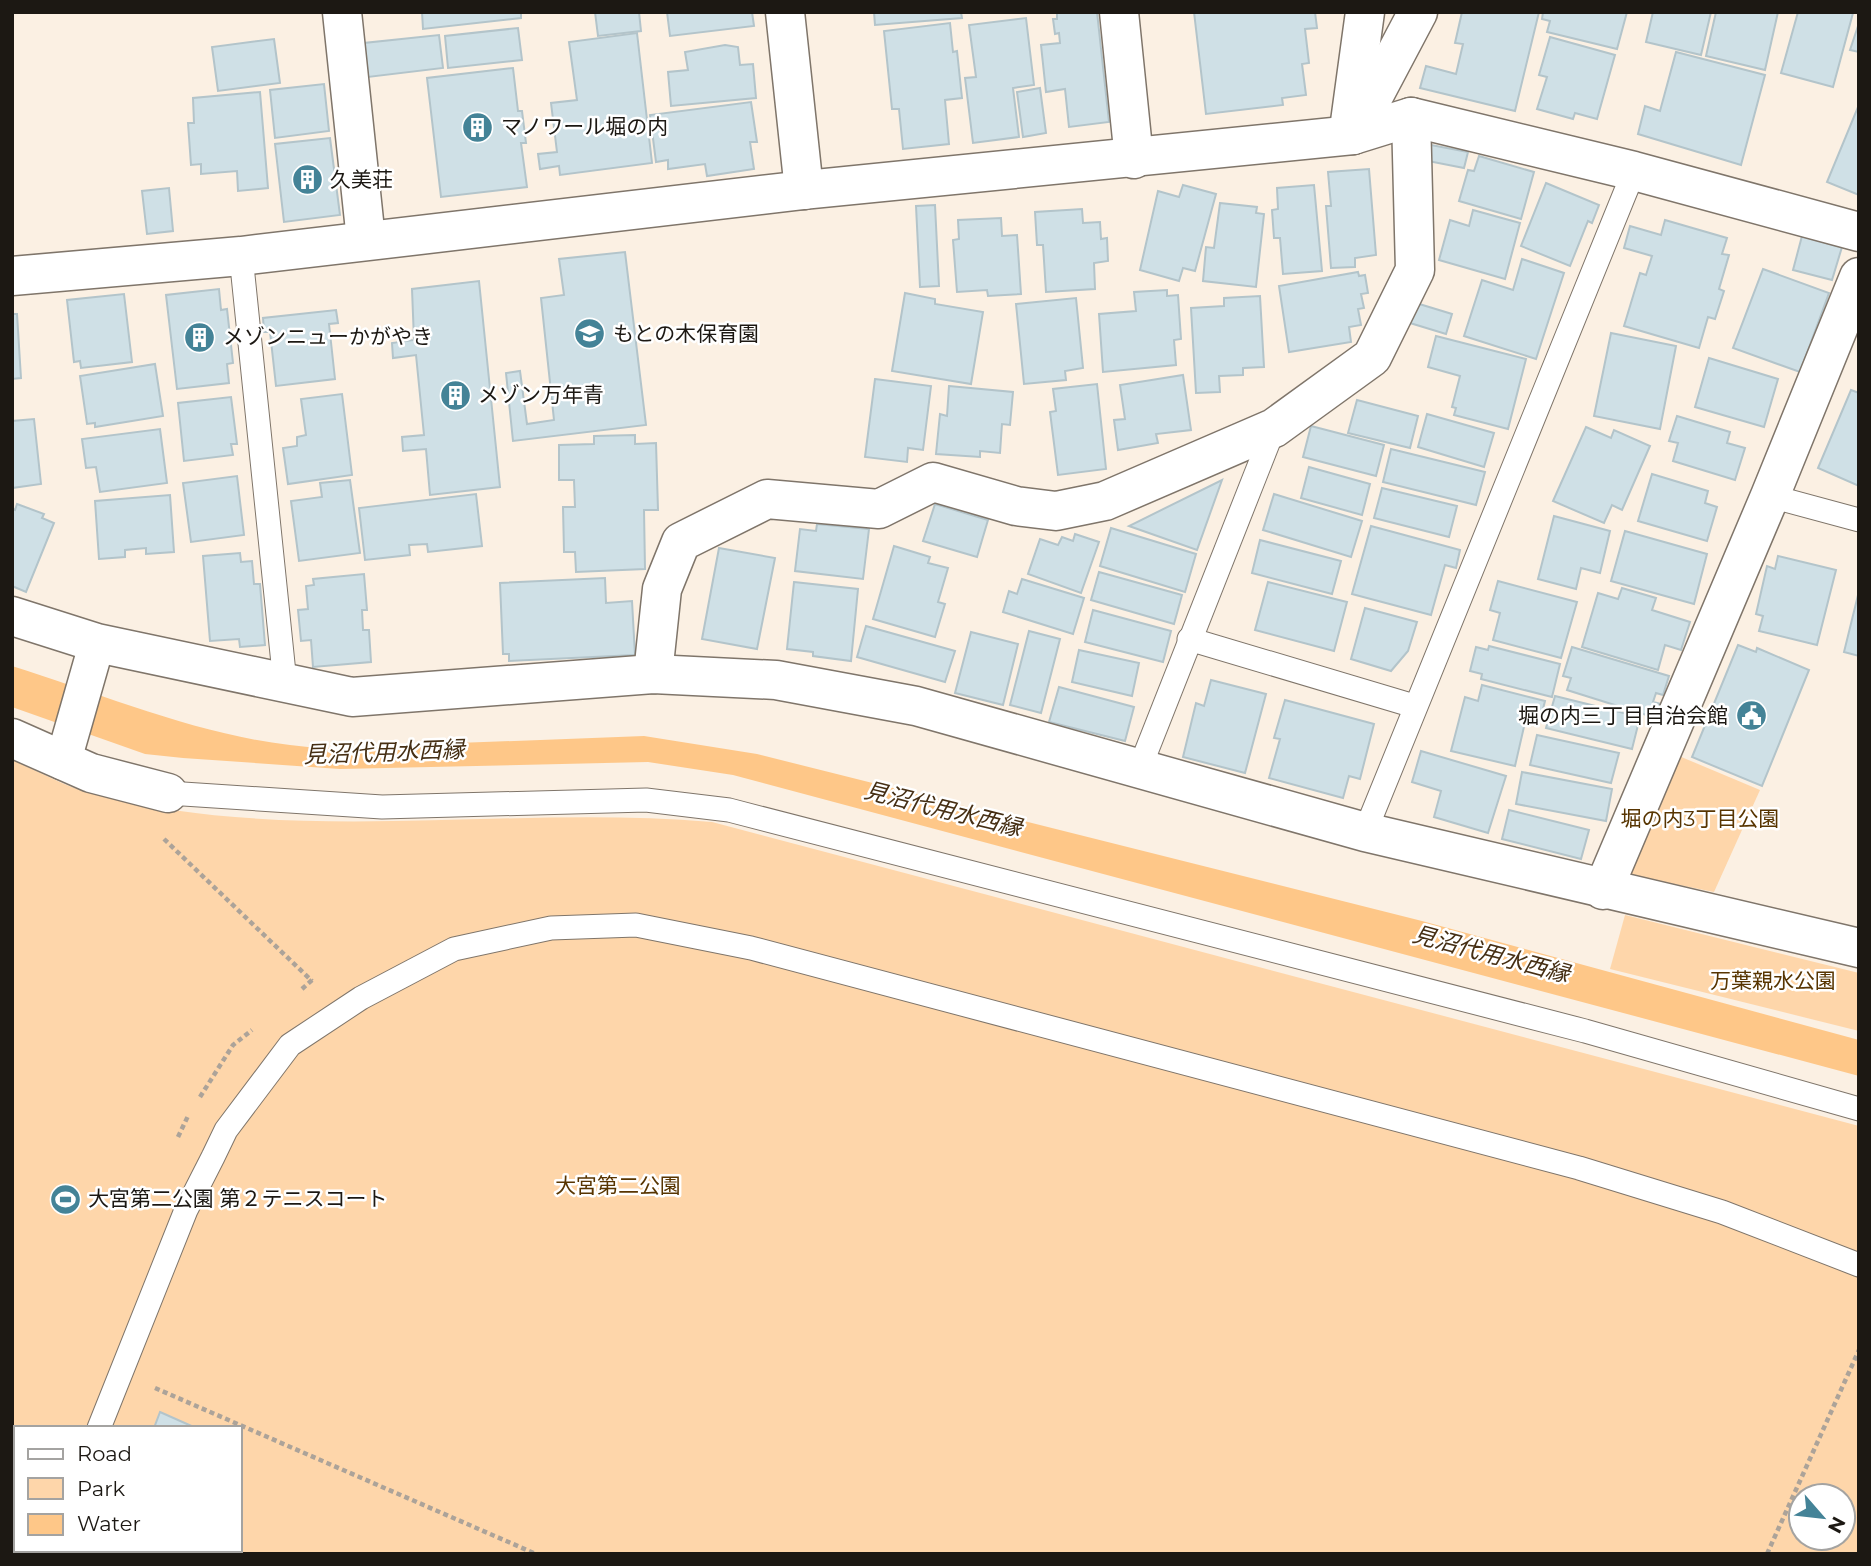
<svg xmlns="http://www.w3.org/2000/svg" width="1871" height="1566" font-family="Montserrat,'Noto Sans JP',sans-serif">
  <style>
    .green { fill: #fed6aa; fill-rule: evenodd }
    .water { fill: #fec788 }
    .building { fill: #cfe0e6; stroke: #b3c4ca; stroke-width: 2 }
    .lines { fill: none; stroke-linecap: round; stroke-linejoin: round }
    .service-casing { stroke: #7f756a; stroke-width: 25 }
    .pedestrian-casing { stroke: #7f756a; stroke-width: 38 }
    .minor-casing { stroke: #7f756a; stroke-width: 41 }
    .path { stroke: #aca399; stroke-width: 4.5; stroke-dasharray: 5 3.5; stroke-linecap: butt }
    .service { stroke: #fff; stroke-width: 23 }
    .pedestrian { stroke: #fff; stroke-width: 35 }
    .minor { stroke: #fff; stroke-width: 38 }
    .labels { text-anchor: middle; stroke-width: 5; stroke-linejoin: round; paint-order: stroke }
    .poi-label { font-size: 21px; fill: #1c1813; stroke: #fff; text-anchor: start }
    .park-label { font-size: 21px; fill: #583501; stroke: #fff }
    .water-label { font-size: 23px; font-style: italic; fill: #462f14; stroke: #fff }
  </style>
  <rect width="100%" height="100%" fill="#fbf0e3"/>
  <g class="green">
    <path d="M1679,756L1760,790L1714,892L1629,875Z"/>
    <path d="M12,760C38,771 64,786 90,793C294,847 505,804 712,822L1859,1126V1554H12ZM16,1428H240V1550H16ZM1801,1496H1843V1538H1801Z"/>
    <path d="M1625,915L1859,973V1031L1610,969Z"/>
  </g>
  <path class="water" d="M12,666C114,698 219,744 326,748L644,736L757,754L1422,921L1859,1040V1076L733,775L648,762L340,769L183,758L145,754L12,707Z"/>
  <g class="building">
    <path d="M422,12H521V18L423,29Z"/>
    <path d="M595,12H639L641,31L598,36Z"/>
    <path d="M667,12H752L754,26L670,36Z"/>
    <path d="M874,12H961L962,18L875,25Z"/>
    <path d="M1057,12H1097L1109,122L1069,127L1065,89L1046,92L1041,45L1060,43L1059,33L1055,34L1053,19H1057Z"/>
    <path d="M1194,12H1315L1317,28L1305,29L1309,63L1302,64L1306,95L1282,98L1283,105L1206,114Z"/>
    <path d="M1462,12H1539L1515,111L1420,88L1426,66L1456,74L1463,44L1455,43Z"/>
    <path d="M1543,12H1627L1617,49L1547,32L1550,21L1542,19Z"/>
    <path d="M1653,12H1711L1701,55L1646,42Z"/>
    <path d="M1716,12H1778L1765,70L1706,56Z"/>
    <path d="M1798,12L1853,13L1833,87L1781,73Z"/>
    <path d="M1026,18L1034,85L1013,88L1019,137L973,143L965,78L976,77L969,25Z"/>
    <path d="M950,23L953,52L957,51L962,98L945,100L949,144L903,149L899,109H892L884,31Z"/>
    <path d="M1859,23V52L1850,50Z"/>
    <path d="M518,28L522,60L448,68L445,36Z"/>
    <path d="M637,33L652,163L560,175L559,166L540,169L538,154L557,152L551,103L577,100L569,42Z"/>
    <path d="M439,35L443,68L368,77L364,43Z"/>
    <path d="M1550,37L1615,55L1597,119L1575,113L1573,119L1537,109L1547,77L1539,75Z"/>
    <path d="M274,39L280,83L218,91L212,47Z"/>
    <path d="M725,45L738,47L740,65L753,64L756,98L671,106L668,72L688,70L685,52Z"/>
    <path d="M1676,52L1765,75L1741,165L1638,134L1645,106L1660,111Z"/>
    <path d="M513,68L518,111H522L526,143H521L527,187L441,197L427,78Z"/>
    <path d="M324,84L329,131L275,138L270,90Z"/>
    <path d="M1040,88L1046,133L1023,137L1017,92Z"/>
    <path d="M260,92L268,188L238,191L237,171L201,174V164L191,165L188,123H194L193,98Z"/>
    <path d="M751,102L757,142H750L754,169L707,176L705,164L668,169V160L656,162L650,115Z"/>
    <path d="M1858,107L1859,108V195L1827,182Z"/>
    <path d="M330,138L340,215L284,222L275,144Z"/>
    <path d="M1431,145L1468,152L1464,168L1428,161Z"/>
    <path d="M1479,156L1534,172L1521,219L1459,201L1468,170L1474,171Z"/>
    <path d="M1369,169L1376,255L1355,258V267L1331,268L1326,206H1331L1328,172Z"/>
    <path d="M1546,183L1599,205L1592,223L1588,221L1570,266L1521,246Z"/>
    <path d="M1183,185L1216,194L1195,271L1183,268L1179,281L1140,270L1158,191L1179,197Z"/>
    <path d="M1314,185L1322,271L1283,274L1280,238H1274L1272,210L1278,209L1277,188Z"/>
    <path d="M169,188L173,231L147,234L142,191Z"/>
    <path d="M1220,203L1257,207L1256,213L1264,214L1256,287L1203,281L1206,247L1214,248Z"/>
    <path d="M935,205L939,286L920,287L916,206Z"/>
    <path d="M1082,209L1083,223L1100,222L1101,239L1107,238L1108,261L1094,263L1095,289L1046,292L1043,245H1037L1035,212Z"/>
    <path d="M1473,210L1520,223L1505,279L1439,260L1450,220L1469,226Z"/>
    <path d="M1001,218L1002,236L1017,235L1021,294L988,296L987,290L957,292L953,240L959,239L958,220Z"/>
    <path d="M1665,220L1727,238L1722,254L1729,255L1719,289L1724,291L1715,319L1708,317L1699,348L1624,326L1640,273L1646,275L1652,256L1624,248L1630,226L1661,235Z"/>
    <path d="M1802,236L1842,247L1832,280L1793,270Z"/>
    <path d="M625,252L646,425L513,441L506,373L520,371L527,424L554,420L541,298L564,295L559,259Z"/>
    <path d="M1522,259L1564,273L1536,359L1464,336L1482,280L1513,290Z"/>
    <path d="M1763,269L1829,293L1800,372L1733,348Z"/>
    <path d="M1358,272L1359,276L1365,275L1368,293L1361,294L1364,308L1358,309L1361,325L1349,327L1351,342L1289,352L1279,286Z"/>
    <path d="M479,281L500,487L430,495L426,449L403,451L402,437L424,435L416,355L393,358L392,343L414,340L412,289Z"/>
    <path d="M219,289L221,310L227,309L233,363L227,364L229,383L177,389L166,295Z"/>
    <path d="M1167,290V296L1178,295L1181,339L1174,340L1176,365L1103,372L1099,314L1136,311L1134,292Z"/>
    <path d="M905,293L935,299V304L983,312L971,384L892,371Z"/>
    <path d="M124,294L132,362L81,368L80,361L74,362L67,300Z"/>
    <path d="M1260,296L1264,367L1243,368V375L1219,376L1220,392L1196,393L1191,308L1224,306V298Z"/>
    <path d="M1076,298L1083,368L1065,371L1066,380L1024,384L1016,304Z"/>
    <path d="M1416,303L1452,314L1446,334L1410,323Z"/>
    <path d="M336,310L338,323L329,324L335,379L276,386L270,332H264L263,318Z"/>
    <path d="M12,314H17L21,378L12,379Z"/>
    <path d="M1611,333L1676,346L1660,429L1594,416Z"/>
    <path d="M1436,336L1526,359L1508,429L1454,415L1456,408L1452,407L1460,376L1428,367Z"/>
    <path d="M1709,358L1778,379L1764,427L1695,407Z"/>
    <path d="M155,364L163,416L95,427V423L87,424L80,376Z"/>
    <path d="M1183,375L1191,430L1156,434L1158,443L1118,450L1114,420L1125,419L1120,385Z"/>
    <path d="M875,379L931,386L923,450L908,448L907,462L865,457Z"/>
    <path d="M1097,384L1106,469L1058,475L1050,412L1056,411L1053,389Z"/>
    <path d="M949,386L1013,392L1010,425L1002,424L1000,453L980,451V457L936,454L940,414L947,416Z"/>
    <path d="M1851,390L1859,393V486L1818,468Z"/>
    <path d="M342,394L352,475L288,484L283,448L297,446V437L306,435L301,399Z"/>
    <path d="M231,397L237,444H231L233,455L184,461L178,403Z"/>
    <path d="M1357,400L1418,416L1410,448L1348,433Z"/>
    <path d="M1427,414L1494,433L1484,467L1418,447Z"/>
    <path d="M1677,416L1730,432L1727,443L1745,448L1735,480L1673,461L1678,443L1669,441Z"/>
    <path d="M34,419L41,484L12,488V421Z"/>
    <path d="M1311,426L1384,445L1376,476L1303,457Z"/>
    <path d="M1586,427L1611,438L1614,430L1650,446L1622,510L1612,505L1604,523L1553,501Z"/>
    <path d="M160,429L167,483L100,492L96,467L86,468L82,439Z"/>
    <path d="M635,435V444L656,443L658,510H644L645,569L576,572L575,552H564L563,507H575L574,480H559V445L594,444V436Z"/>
    <path d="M1391,449L1485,472L1476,505L1383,482Z"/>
    <path d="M1309,467L1370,484L1362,515L1301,498Z"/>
    <path d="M1652,474L1708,491L1705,503L1717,507L1707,541L1638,521Z"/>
    <path d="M237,476L244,535L191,542L183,483Z"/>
    <path d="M350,480L360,553L299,561L291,501L322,497L320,483Z"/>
    <path d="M1222,480L1197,550L1129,526Z"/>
    <path d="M1382,488L1457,506L1449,537L1374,518Z"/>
    <path d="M476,494L482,546L428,552L427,544L409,545L410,555L365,560L359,508Z"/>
    <path d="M1274,494L1362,521L1351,557L1263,530Z"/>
    <path d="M170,495L174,552L146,554V548L125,550V557L99,559L95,501Z"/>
    <path d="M17,504L44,514L42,518L54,523L26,592L12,586V509L15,510Z"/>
    <path d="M935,504L988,520L977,557L923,541Z"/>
    <path d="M1554,516L1610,531L1600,573L1581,568L1576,589L1538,579Z"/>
    <path d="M817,524L869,529L863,579L795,571L800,529L816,531Z"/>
    <path d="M1371,526L1460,550L1456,568L1445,565L1431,615L1352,594Z"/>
    <path d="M1111,528L1196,554L1185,592L1100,566Z"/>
    <path d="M1625,531L1707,554L1694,604L1611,581Z"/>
    <path d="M1075,534L1099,542L1081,593L1028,574L1040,539L1058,545L1062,537L1073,541Z"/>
    <path d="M1260,540L1341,561L1332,594L1252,573Z"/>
    <path d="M894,546L930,557L928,563L948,568L938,602L945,604L935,637L873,619Z"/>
    <path d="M719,548L775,558L757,649L702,639Z"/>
    <path d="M240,553L241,562L252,561L254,584H260L265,645L240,647L239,639L210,641L203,556Z"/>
    <path d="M1778,556L1836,570L1817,645L1759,631L1763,616L1756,614L1767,566L1775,569Z"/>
    <path d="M1099,572L1182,595L1174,624L1091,600Z"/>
    <path d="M364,574L367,610H362L363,630H369L371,662L313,667L311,640L301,641L298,610L308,609L306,586L314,585L313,579Z"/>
    <path d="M605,578L606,603L632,601L635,655L509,661V654H503L500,583Z"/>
    <path d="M1022,579L1084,598L1073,634L1003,612L1009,591L1017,594Z"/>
    <path d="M1498,581L1577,602L1561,658L1493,640L1500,613L1490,610Z"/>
    <path d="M794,582L858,589L851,661L813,656V652L787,649Z"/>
    <path d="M1268,582L1347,602L1334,651L1255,630Z"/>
    <path d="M1622,588L1656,598L1652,610L1690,622L1681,650L1665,645L1658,670L1582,647L1598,593L1618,599Z"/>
    <path d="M1859,591V656L1844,652Z"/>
    <path d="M1365,608L1417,622L1408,651L1391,671L1351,659Z"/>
    <path d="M1093,610L1171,631L1163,662L1085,642Z"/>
    <path d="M866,626L955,651L945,682L857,657Z"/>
    <path d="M1029,631L1060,639L1041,713L1010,705Z"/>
    <path d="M971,632L1018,644L1003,705L955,693Z"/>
    <path d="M1738,645L1756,652L1757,648L1809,670L1762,786L1692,757Z"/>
    <path d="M1489,646L1560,664L1552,697L1481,679L1482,674L1470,671L1476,647L1488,650Z"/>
    <path d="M1572,647L1669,676L1663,695L1656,693L1653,702L1661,704L1656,718L1567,690L1571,678L1563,676Z"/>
    <path d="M1079,650L1139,663L1132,696L1072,682Z"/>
    <path d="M1211,680L1266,694L1245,773L1183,757L1196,703L1204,706Z"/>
    <path d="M1482,685L1545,701L1540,721L1526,718L1515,766L1451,751L1465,697L1478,701Z"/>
    <path d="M1059,687L1134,707L1125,741L1049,722Z"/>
    <path d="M1555,696L1640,717L1632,749L1546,728Z"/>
    <path d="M1285,700L1374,724L1360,779L1349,776L1343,798L1269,778L1280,739L1274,738Z"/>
    <path d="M1537,735L1619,753L1611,783L1530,765Z"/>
    <path d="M1421,751L1506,776L1488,833L1434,817L1441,791L1412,782Z"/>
    <path d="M1522,772L1612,789L1606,821L1516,804Z"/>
    <path d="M1509,810L1589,830L1581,859L1502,839Z"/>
    <path d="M160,1412L196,1428H154Z"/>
  </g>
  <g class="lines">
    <defs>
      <g id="service">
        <path d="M241,256L285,683"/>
        <path d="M1770,496L1859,520"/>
        <path d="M1189,639L1414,706"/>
        <path d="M1139,770L1274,428"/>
        <path d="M168,793L382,807L646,800L729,810L1585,1031L1859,1109"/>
        <path d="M1365,832L1634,171"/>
        <path d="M99,1428L186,1210L213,1157L226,1130L290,1045L361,998L454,949L551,928L636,925L751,948L1579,1168L1722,1212L1859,1265"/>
        <path d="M49,1554L51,1550"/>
      </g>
      <path id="pedestrian" d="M63,762L97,643"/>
      <g id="minor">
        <path d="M342,12L366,240"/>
        <path d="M785,12L804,190"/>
        <path d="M1119,12L1134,159"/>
        <path d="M1350,122L1365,12"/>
        <path d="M1353,135L1418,12"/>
        <path d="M12,276L241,256L804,190L1353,135L1411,117L1634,171L1859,232"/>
        <path d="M12,616L97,643L352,697L653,674L776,680L916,706L1365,832L1859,948"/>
        <path d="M653,674L662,589L681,542L767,499L879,509L933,482L1016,506L1056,511L1105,501L1274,428L1372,357L1415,270L1411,117"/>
        <path d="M12,738L91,773L168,793"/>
        <path d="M1603,890L1770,496L1859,277"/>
      </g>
    </defs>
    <use href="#service" class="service-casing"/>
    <use href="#pedestrian" class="pedestrian-casing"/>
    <use href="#minor" class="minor-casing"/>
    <g class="path">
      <path d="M164,839L312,981"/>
      <path d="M302,989L312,980"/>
      <path d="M200,1097L233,1045L252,1030"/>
      <path d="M178,1137L188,1116"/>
      <path d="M155,1388L536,1554"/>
      <path d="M1767,1554L1859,1350"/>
    </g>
    <use href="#service" class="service"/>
    <use href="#pedestrian" class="pedestrian"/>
    <use href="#minor" class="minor"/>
  </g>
  <defs>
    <symbol id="building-disc" viewBox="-11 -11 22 22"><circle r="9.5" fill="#448397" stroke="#fff"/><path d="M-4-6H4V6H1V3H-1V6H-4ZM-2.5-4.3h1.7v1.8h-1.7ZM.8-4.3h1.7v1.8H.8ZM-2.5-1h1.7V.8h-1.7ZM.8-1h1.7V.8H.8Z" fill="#fff"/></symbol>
    <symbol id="school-disc" viewBox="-11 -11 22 22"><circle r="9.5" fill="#448397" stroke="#fff"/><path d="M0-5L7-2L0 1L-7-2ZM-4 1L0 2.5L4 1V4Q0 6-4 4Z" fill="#fff"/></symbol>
    <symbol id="civic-disc" viewBox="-11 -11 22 22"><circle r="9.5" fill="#448397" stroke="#fff"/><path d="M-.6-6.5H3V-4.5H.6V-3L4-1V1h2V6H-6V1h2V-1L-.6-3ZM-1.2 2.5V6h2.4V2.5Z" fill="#fff"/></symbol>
    <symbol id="stadium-disc" viewBox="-11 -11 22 22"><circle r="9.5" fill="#448397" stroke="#fff"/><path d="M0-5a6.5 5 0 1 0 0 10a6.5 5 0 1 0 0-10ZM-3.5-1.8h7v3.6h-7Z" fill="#fff"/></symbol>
  </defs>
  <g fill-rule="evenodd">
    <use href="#building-disc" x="460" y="110" width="35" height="35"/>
    <use href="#building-disc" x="290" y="162" width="35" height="35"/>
    <use href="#school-disc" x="572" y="316" width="35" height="35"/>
    <use href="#building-disc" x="182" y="320" width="35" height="35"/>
    <use href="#building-disc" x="438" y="378" width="35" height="35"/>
    <use href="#civic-disc" x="1734" y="698" width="35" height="35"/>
    <use href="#stadium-disc" x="48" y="1182" width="35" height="35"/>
  </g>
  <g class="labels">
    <g class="poi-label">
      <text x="501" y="134">マノワール堀の内</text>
      <text x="330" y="187">久美荘</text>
      <text x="613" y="341">もとの木保育園</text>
      <text x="223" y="344">メゾンニューかがやき</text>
      <text x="478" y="402">メゾン万年青</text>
      <text x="1728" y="723" text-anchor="end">堀の内三丁目自治会館</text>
      <text x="88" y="1206">大宮第二公園 第２テニスコート</text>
    </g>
    <g class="park-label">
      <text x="1700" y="826">堀の内3丁目公園</text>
      <text x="1773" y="988">万葉親水公園</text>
      <text x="618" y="1193">大宮第二公園</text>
    </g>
    <g class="water-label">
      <text transform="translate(384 752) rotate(-2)" y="8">見沼代用水西縁</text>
      <text transform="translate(943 809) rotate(14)" y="8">見沼代用水西縁</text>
      <text transform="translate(1491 954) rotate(15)" y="8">見沼代用水西縁</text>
    </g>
  </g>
  <rect width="1871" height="1566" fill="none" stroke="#1c1813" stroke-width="28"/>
  <rect x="14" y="1426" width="228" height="126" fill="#ffffff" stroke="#a4a3a1" stroke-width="2"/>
  <rect x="28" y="1449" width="35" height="10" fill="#ffffff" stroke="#a4a3a1" stroke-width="2"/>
  <text x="77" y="1461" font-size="21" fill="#1c1813">Road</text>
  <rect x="28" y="1478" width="35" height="21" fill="#fed6aa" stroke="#a4a3a1" stroke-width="2"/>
  <text x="77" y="1496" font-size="21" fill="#1c1813">Park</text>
  <rect x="28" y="1514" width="35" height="21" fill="#fec788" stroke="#a4a3a1" stroke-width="2"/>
  <text x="77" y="1531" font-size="21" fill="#1c1813">Water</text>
  <g transform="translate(1822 1517) rotate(118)"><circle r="33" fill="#ffffff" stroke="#a4a3a1" stroke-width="2"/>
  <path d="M0-5L12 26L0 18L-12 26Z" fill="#448397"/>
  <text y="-10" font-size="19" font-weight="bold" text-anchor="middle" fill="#1c1813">N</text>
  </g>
</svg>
